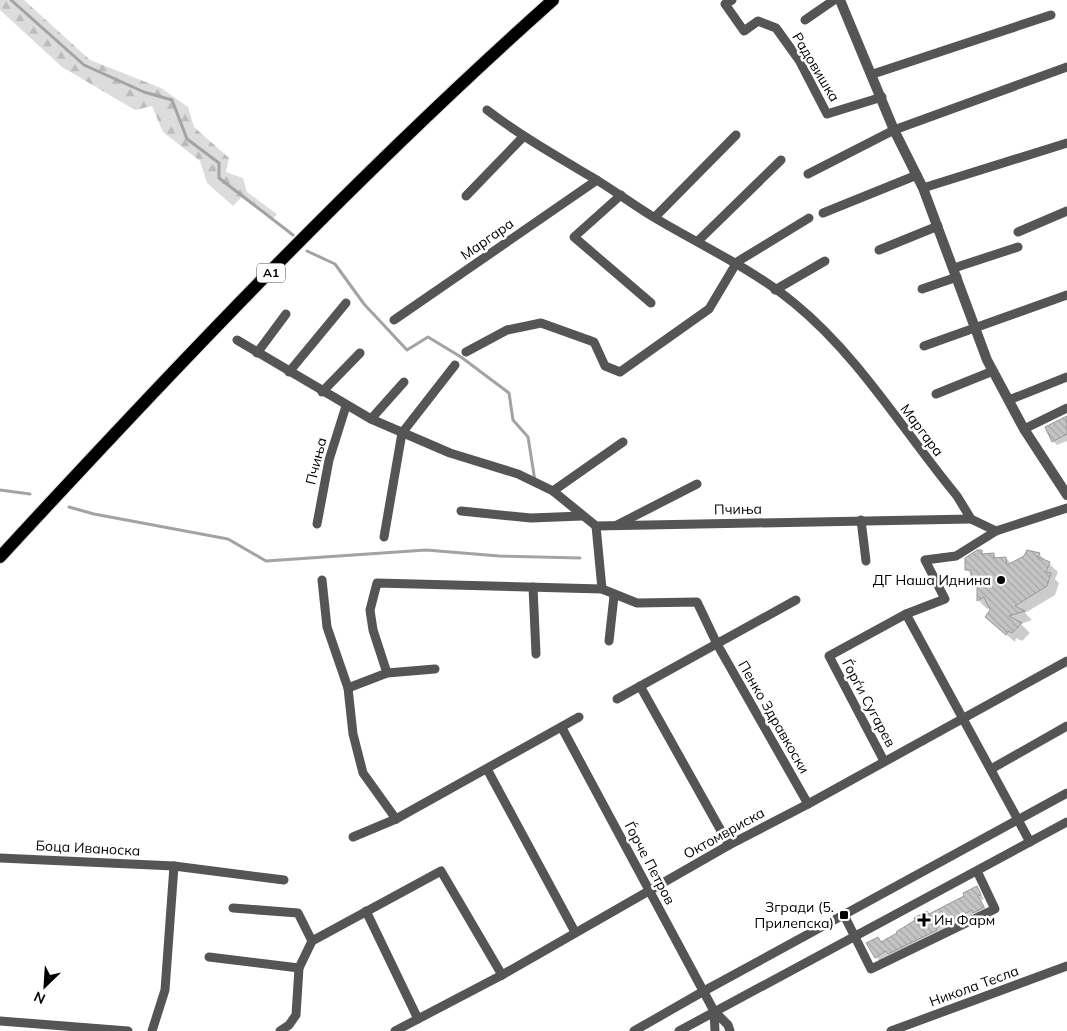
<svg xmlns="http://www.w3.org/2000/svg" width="1067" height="1031" font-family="Mulish,sans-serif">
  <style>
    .forest { fill: url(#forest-firs) }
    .shadow { fill: #0003 }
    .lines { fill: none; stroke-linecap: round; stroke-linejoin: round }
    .stream { stroke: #a3a3a3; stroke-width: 3 }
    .building { fill: url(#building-back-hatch); stroke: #999 }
    .primary-casing { stroke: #dbdbdb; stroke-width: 14 }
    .minor { stroke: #555; stroke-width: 9 }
    .tertiary { stroke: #555; stroke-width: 10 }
    .primary { stroke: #000; stroke-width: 12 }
    .poi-dot { fill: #000; stroke: #fff; stroke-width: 2 }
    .labels { text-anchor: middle; stroke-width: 5; stroke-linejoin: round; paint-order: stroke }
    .shield { fill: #fff; stroke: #4c4c4c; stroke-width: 1 }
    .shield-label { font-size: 12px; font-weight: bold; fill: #000 }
    .street-label { font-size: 14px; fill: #000; stroke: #fff }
    .poi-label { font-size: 14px; fill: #000; stroke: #fff; text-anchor: end }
  </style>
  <defs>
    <pattern id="forest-firs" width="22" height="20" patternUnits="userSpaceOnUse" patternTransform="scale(1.25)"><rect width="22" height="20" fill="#dcdcdc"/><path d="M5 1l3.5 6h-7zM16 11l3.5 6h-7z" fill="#bbb"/></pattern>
    <pattern id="building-back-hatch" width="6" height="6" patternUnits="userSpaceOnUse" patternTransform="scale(1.25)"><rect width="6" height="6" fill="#c4c4c4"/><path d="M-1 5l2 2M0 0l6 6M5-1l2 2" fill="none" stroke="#a7a7a7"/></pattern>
  </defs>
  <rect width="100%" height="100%" fill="#fff"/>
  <path class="forest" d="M0,0H24L90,60L161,88L188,107L194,127L229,158L226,172L243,178L247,192L277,214L273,219L243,196L233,206L207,183L200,161L163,132L152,106L135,110L62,67L0,10Z"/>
  <g class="shadow">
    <path d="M1067,418V441L1057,445L1053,441Z"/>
    <path d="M981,551L984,555L993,554L998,559L1006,558L1012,564L1039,554L1058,572L1055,579L1059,583L1055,595L1025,613L1032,620L1021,624L1030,633L1022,641L1016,638L1015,642L995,625L990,607L987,609L979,601L978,584L967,569Z"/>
    <path d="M977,887L984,899L981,900L987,911L978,916L976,913L880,961L876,957L878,938L882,943L917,920L966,897Z"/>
  </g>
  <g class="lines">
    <g class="stream">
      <path d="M11,0L84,65L144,92L172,100L187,139L219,163V178L293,235"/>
      <path d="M307,251L335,264L364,304L407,350L428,337L461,357L509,393L513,420L528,437L535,481"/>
      <path d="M0,490L30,494"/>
      <path d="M69,507L94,514L228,539L266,561L426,550L499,556L580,558"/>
    </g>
  </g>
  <g class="building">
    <path d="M1067,416V434L1052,442L1045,427Z"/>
    <path d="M977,550H982V554L994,553V558L1006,557L1007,565L1024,556L1027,550L1040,553L1038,557L1050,562L1046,572L1051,573L1047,586L1015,606L1025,611L1009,616L1022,623L1012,633L1008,631L1006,635L985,617L990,610L984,597L977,601V578L971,579V570H965V558Z"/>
    <path d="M977,886L981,895L978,896L984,907L973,913L972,910L936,928L937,930L888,954L886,951L875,958L866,943L878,937L881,942L897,933L896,932L915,920L914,918L927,911L929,914L964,896L963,893Z"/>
  </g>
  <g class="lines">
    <defs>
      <path id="primary" d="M0,557C177,365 358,174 553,0"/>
    </defs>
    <use href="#primary" class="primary-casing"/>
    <g class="minor">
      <path d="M732,0L725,4L744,31L758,21L776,28L799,60L827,114L882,97"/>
      <path d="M805,20L834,0"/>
      <path d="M873,74L1051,15"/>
      <path d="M487,110C521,136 558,157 595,179C615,191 635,206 655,218C702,246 751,268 794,303C859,356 904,432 957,496L971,519L996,531"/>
      <path d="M808,174L894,130L1067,67"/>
      <path d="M923,188L1067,143"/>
      <path d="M621,195L574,237L651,303"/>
      <path d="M466,196L523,137"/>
      <path d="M823,213L917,175"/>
      <path d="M655,217L736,135"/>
      <path d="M1018,232L1067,211"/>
      <path d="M698,241L781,160"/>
      <path d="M879,250L938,226"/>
      <path d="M954,268L1018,247"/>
      <path d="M922,289L957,277"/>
      <path d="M775,290L825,261"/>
      <path d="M394,320L597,180"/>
      <path d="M237,340L371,419L450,453L518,474L553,491L596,526L971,519"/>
      <path d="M924,346L1067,295"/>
      <path d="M466,352L507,330L541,323L594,342L605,366L620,372L709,309L737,262L809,218"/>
      <path d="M257,353L286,314"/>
      <path d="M289,372L346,303"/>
      <path d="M322,392L360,353"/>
      <path d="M936,394L993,371"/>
      <path d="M1009,400L1067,377"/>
      <path d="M371,419L404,382"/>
      <path d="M1024,429L1067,408"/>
      <path d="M553,491L623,442"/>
      <path d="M461,511L531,518L582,516"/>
      <path d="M861,520L866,561"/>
      <path d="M317,524L329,460L346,406"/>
      <path d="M617,525L697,484"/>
      <path d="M596,526L602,589L637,603L697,602L717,644L808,804"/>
      <path d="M384,537L402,433L455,365"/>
      <path d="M322,580L327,627L348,688L353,734L363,773L396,819"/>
      <path d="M533,587L536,654"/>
      <path d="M906,614L1030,842"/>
      <path d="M609,641L614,596"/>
      <path d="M387,673L373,630L370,610L377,583L602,589"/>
      <path d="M640,686L729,845"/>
      <path d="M348,688L387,673L435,669"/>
      <path d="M617,699L796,600"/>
      <path d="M562,728L714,1011L728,1025L730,1031"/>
      <path d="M884,761L829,656L906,614L945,599L925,560L956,556L996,531L1067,508"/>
      <path d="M487,769L575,932"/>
      <path d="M991,769L1067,726"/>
      <path d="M353,837L396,819L579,717"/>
      <path d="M0,858L174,866L284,880"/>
      <path d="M233,908L298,913L312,941"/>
      <path d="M366,911L418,1019"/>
      <path d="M844,915L871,969L995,909L977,871"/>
      <path d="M209,957L299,968"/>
      <path d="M714,1011L715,1031"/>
      <path d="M0,1021L128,1031"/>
      <path d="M152,1031L165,990L174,866"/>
      <path d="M280,1031L289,1025L296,1015L299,968L312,941L441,871L502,975"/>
      <path d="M395,1031L502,975L729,845L808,804L1067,661"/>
      <path d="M634,1031L704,991L1067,793"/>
      <path d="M679,1031L1067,822"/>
      <path d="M891,1031L1067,966"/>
    </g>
    <path class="tertiary" d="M840,0L894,130L923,188L987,360L1024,429L1067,495"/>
    <use href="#primary" class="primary"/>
  </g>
  <g class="poi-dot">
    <circle cx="1001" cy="580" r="5"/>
    <rect x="839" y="910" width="10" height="10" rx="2.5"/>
    <path d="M921.5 912.5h5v5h5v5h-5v5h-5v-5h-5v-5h5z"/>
  </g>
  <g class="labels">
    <rect class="shield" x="257" y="263.5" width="28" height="19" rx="4"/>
    <g class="shield-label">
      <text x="271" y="277">A1</text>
    </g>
    <g class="street-label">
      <text transform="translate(816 67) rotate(59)" y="5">Радовишка</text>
      <text transform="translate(487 239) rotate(-35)" y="5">Маргара</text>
      <text transform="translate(922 430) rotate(53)" y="5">Маргара</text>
      <text transform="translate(316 461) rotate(-76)" y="5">Пчиња</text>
      <text transform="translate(738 509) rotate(-1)" y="5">Пчиња</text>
      <text transform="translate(869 703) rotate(62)" y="5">Ѓорѓи Сугарев</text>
      <text transform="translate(774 717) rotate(60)" y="5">Пенко Здравкоски</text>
      <text transform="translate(724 833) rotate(-29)" y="5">Октомвриска</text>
      <text transform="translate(88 848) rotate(3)" y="5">Боца Иваноска</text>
      <text transform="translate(650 863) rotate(62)" y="5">Ѓорче Петров</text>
      <text transform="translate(974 986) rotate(-20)" y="5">Никола Тесла</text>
    </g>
    <g class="poi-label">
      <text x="991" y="585">ДГ Наша Иднина</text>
      <text x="834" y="912">Згради (5.<tspan x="834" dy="16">Прилепска)</tspan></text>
      <text x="934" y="925" text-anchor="start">Ин Фарм</text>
    </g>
  </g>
  <g transform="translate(45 986) rotate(205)" stroke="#ffffff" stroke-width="4" paint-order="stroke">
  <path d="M0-4L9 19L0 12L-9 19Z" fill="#000000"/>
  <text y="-8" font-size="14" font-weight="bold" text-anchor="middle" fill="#000000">N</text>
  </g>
</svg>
